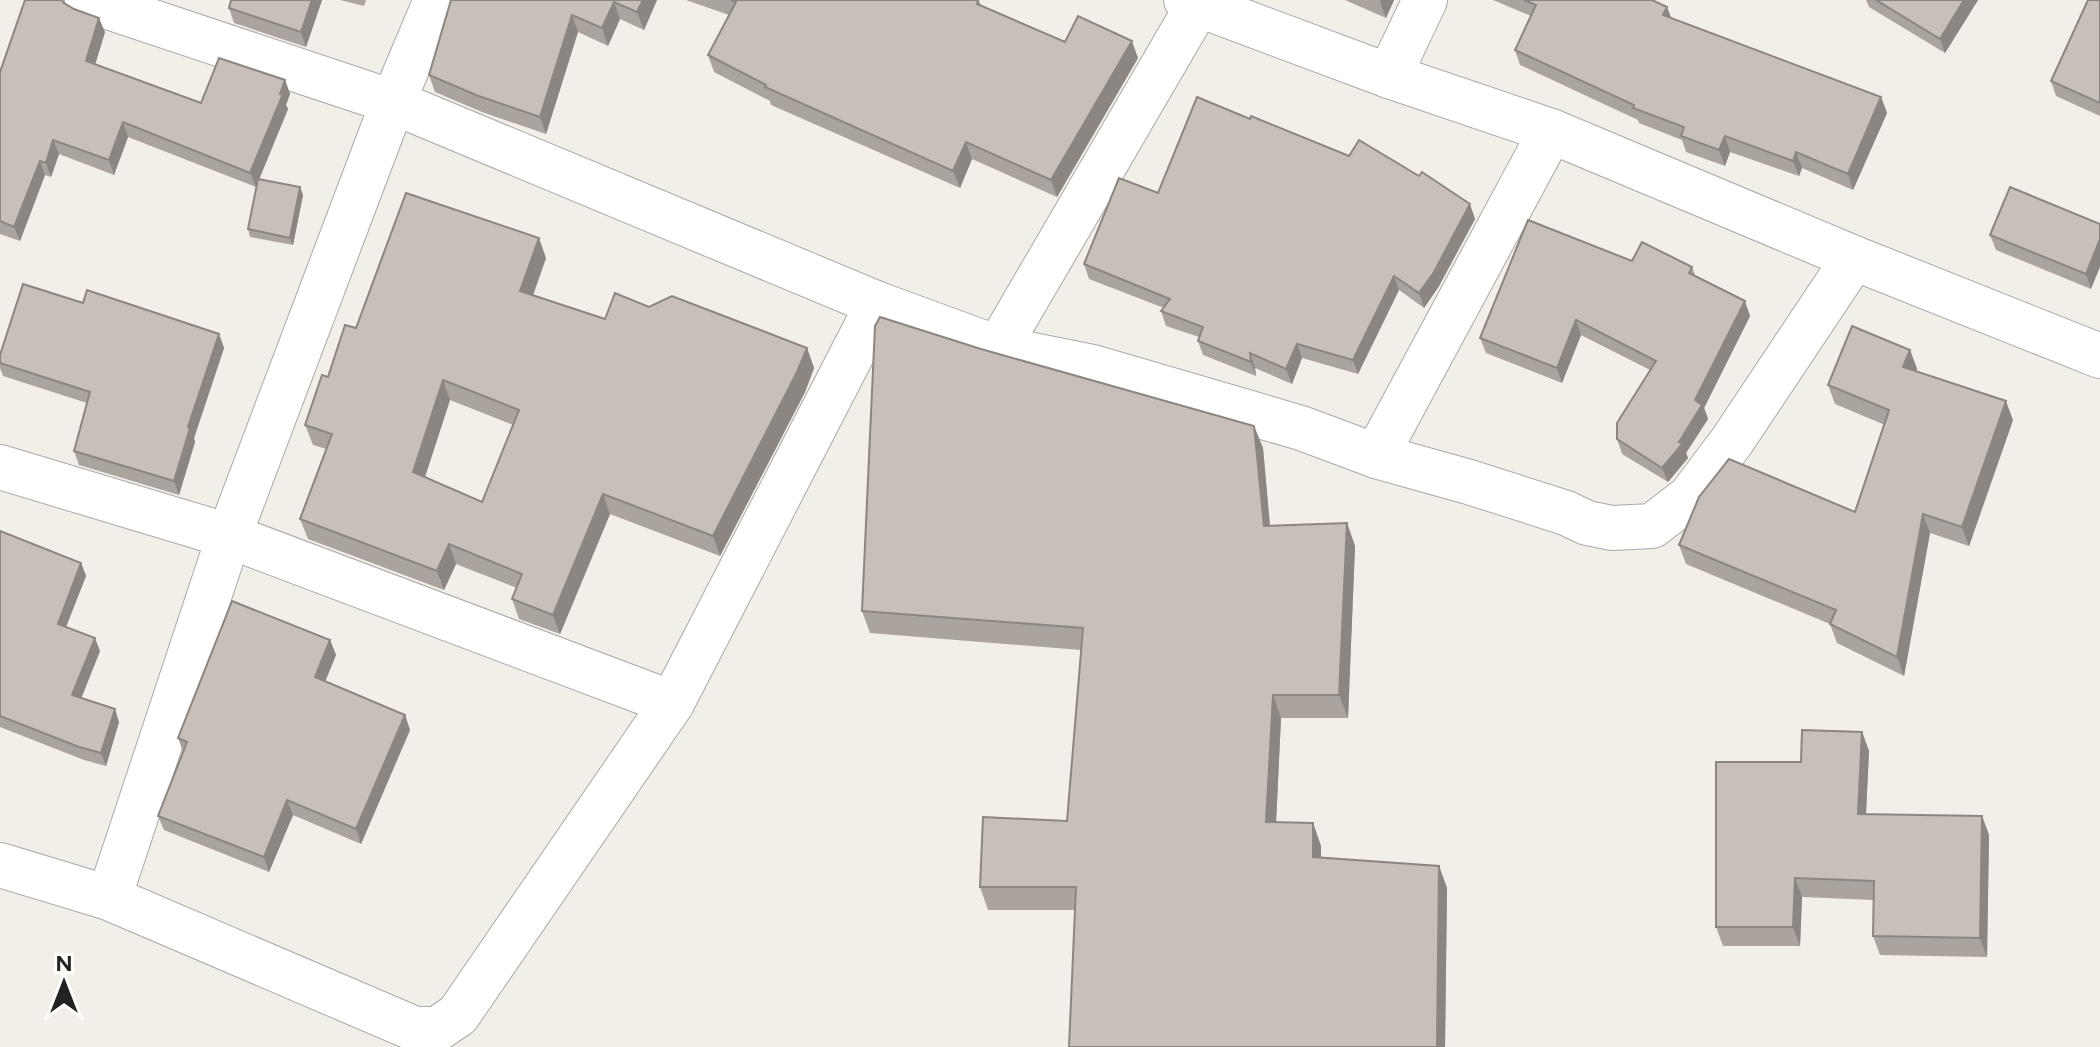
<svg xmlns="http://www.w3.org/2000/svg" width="2100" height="1047" font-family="Figtree,sans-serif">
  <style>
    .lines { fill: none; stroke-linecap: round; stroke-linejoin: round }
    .street-casing { stroke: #a9a9a9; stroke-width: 46 }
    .street { stroke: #fff; stroke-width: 44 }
    .wall { fill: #aba49e; fill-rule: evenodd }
    .shaded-wall { fill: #8b8681 }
    .building { fill: #c7bfb8; stroke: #8b8681; stroke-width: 2; fill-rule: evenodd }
  </style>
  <rect width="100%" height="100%" fill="#f2efe9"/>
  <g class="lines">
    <defs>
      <g id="street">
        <path d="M87,0L393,102L878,304L998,348L1093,367L1301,428L1376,456L1469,482L1566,513L1587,523L1612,528L1652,526L1690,497L1732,441L1854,258"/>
        <path d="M1186,0L1389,76L1551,131L1854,258L2100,356"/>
        <path d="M1389,76L1425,0"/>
        <path d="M998,348L1198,5"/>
        <path d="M1376,456L1551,131"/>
        <path d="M0,467L229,536L672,703"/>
        <path d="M0,865L109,898L415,1029H437L458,1015L672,703L878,304"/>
        <path d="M109,898L229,536L393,102L436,0"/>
      </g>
    </defs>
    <use href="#street" class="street-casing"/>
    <use href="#street" class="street"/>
  </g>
  <g class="wall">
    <path d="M25,0H63L64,3L105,32L95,64L201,103L285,80L290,94L286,105L288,109L259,179L300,187L303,195L293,245L250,237L248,229L256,187L128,137L114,175L59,154L51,177L45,175L20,241L0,234V72Z"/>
    <path d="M231,0H322L306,47L234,23L229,8Z"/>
    <path d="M340,0H366L364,6Z"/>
    <path d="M451,0H657L644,30L620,19L608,46L578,32L546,134L482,112L435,92L429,75Z"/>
    <path d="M686,0H979L981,6L1065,42L1138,58L1057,197L972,159L960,188L771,105L770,101L714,72L708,55L729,15Z"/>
    <path d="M1345,0H1394L1386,18Z"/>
    <path d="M1493,0H1652L1667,7L1671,18L1881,97L1887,113L1853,190L1802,168L1799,176L1730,152L1725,166L1686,152L1682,140L1639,123L1638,120L1520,65L1515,50L1531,16Z"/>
    <path d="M1866,0H1978L1945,53L1869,7Z"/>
    <path d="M2100,0V116L2056,96L2051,81Z"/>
    <path d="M1250,119L1475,219L1439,286L1424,308L1399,290L1358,374L1302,358L1292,384L1255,368L1256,376L1203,355L1198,341L1199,337L1166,326L1161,311L1164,308L1089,279L1084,264L1158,193Z"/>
    <path d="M2100,224L2091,289L1996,250L1990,235Z"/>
    <path d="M546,258L533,296L605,319L649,307L807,348L814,368L805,392L720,556L610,514L560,634L519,619L512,599L517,588L456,564L444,590L308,539L300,519L326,449L313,445L305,425L328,377L356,328ZM450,400L513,425L482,502L425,477Z"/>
    <path d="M1632,261L1692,267L1696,277L1750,316L1704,408L1708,419L1686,453L1688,458L1668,482L1622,454L1617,439L1650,370L1581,335L1562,383L1486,353L1480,338Z"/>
    <path d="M83,303L219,334L224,348L194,438L195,442L179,495L79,465L74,451L87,403L3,376L0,368V355Z"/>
    <path d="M981,349L1254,426L1263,448L1270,526L1347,523L1355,546L1348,718H1281L1276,822L1313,823L1321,846V858L1439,866L1447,888L1445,1047H1069L1075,910H988L980,887L1067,821L1081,650L870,633L862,611Z"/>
    <path d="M1910,350L1917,369L1916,371L2013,420L1969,546L1930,533L1904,676L1837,643L1830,624L1686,564L1679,545L1855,512L1885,425L1835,404L1828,385Z"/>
    <path d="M0,531L81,563L86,576L66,627L100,651L81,698L119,722L106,766L84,760L0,727Z"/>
    <path d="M330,640L336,655L325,681L405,715L410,730L361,844L293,815L269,872L164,830L158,816L183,752L178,738Z"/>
    <path d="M1862,732L1869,751L1866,814L1982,816L1989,835L1987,957L1880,955L1873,936V900L1802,897L1800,946H1723L1716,927L1801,762Z"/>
  </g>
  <g class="shaded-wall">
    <path d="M312,0H322L306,47L301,32Z"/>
    <path d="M643,0H657L644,30L637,12Z"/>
    <path d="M1381,0H1394L1386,18L1380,2Z"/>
    <path d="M1964,0H1978L1945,53L1940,39Z"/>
    <path d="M614,2L620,19L608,46L602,28Z"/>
    <path d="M1667,7L1673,23L1663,15Z"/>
    <path d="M572,15L578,32L546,134L540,117Z"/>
    <path d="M99,18L105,32L92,75L86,61Z"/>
    <path d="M1132,41L1138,58L1057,197L1051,180Z"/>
    <path d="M285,80L290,94L286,105L288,109L256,187L250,173Z"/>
    <path d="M1881,97L1887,113L1853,190L1848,174Z"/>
    <path d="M123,122L128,137L114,175L109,160Z"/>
    <path d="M1725,136L1730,152L1725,166L1719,150Z"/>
    <path d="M53,140L59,154L51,177L46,163Z"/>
    <path d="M966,142L972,159L960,188L953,171Z"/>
    <path d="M1796,152L1802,168L1799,176L1793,161Z"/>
    <path d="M40,161L45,175L20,241L14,227Z"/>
    <path d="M300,187L303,195L293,245L290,238Z"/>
    <path d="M1470,204L1475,219L1439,286L1424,308L1419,293Z"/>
    <path d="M539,238L546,258L527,311L520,291Z"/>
    <path d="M2100,239V267L2091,289L2086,274Z"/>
    <path d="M1394,276L1399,290L1358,374L1353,360Z"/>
    <path d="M1745,301L1750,316L1704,408L1708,419L1686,453L1688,458L1668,482L1662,468L1679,442L1695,400Z"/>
    <path d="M1576,320L1581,335L1562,383L1557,368Z"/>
    <path d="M219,334L224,348L194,438L195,442L179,495L174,481L188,427Z"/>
    <path d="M1297,344L1302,358L1292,384L1286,369Z"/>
    <path d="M807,348L814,368L805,392L720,556L713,536Z"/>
    <path d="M1910,350L1917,369L1910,386L1903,367Z"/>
    <path d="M1250,353L1255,368L1256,376L1251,362Z"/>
    <path d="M443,380L450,400L420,492L413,472Z"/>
    <path d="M2006,401L2013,420L1969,546L1962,527Z"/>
    <path d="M1254,426L1263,448L1272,549L1264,526Z"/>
    <path d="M603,494L610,514L560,634L553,615Z"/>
    <path d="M1923,514L1930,533L1904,676L1897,657Z"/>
    <path d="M1347,523L1355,546L1348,718L1339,695Z"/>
    <path d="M449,544L456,564L444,590L437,571Z"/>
    <path d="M81,563L86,576L62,637L58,624Z"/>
    <path d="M95,638L100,651L77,709L72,695Z"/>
    <path d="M330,640L336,655L321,692L315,677Z"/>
    <path d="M1273,695L1281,718L1275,845L1266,822Z"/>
    <path d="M115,709L119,722L106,766L101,753Z"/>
    <path d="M405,715L410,730L361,844L356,829Z"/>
    <path d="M1862,732L1869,751L1865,833L1858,814Z"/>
    <path d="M287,800L293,815L269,872L264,857Z"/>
    <path d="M1982,816L1989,835L1987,957L1980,938Z"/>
    <path d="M1313,823L1321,846V880L1313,857Z"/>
    <path d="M1439,866L1447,888L1445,1047H1437Z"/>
    <path d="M1795,878L1802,897L1800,946L1793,927Z"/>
  </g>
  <g class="building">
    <path d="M25,0H62L64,3L74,9L99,18L86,61L201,103L219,58L285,80L280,94H283L250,173L123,122L109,160L53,140L46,163L40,161L14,227L0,221V72Z"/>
    <path d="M231,0H312L301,32L229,8Z"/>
    <path d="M451,0H643L637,12L614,2L602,28L572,15L540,117L476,95L429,75Z"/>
    <path d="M731,0H978L977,4L1065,42L1078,16L1132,41L1051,180L966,142L953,171L765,87L766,85L708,55L736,2Z"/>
    <path d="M1524,0H1652L1667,7L1663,15L1881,97L1848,174L1796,152L1793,161L1725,136L1719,150L1681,136L1684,127L1633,108L1634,105L1515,50L1536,5Z"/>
    <path d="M1876,0H1964L1940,39Z"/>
    <path d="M2088,0H2100V103L2051,81Z"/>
    <path d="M1197,97L1250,119L1251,116L1349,156L1359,140L1419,176L1422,172L1470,204L1434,272L1419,293L1394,276L1353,360L1297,344L1286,369L1250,353L1251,362L1198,341L1203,327L1161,311L1170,299L1084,264L1119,178L1158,193Z"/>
    <path d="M258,179L300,187L290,238L248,229Z"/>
    <path d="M2010,187L2100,224V239L2086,274L1990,235Z"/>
    <path d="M406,193L539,238L520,291L605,319L615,293L649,307L672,296L807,348L797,372L713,536L603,494L553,615L512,599L522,574L449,544L437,571L300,519L332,434L305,425L322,375L328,377L345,325L356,328ZM443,380L519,410L482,502L413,472Z"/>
    <path d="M1528,220L1632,261L1642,242L1692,267L1689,273L1745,301L1695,400L1702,405L1679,442L1683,443L1662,468L1617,439V423L1656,361L1576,320L1557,368L1480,338Z"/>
    <path d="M23,284L83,303L87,290L219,334L188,427L190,428L174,481L74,451L90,392L0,363V355Z"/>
    <path d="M880,317L981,349L1254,426L1264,526L1347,523L1339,695H1273L1266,822L1313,823V857L1439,866L1437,1047H1069L1076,887H980L983,817L1067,821L1083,628L862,611L875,326Z"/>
    <path d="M1852,326L1910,350L1903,367L2006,401L1962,527L1923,514L1897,657L1830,624L1836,610L1679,545L1699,497L1729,459L1855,512L1889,410L1828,385Z"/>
    <path d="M0,531L81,563L58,624L95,638L72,695L115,709L101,753L79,747L0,716Z"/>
    <path d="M232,601L330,640L315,677L405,715L356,829L287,800L264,857L158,816L187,742L178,738Z"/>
    <path d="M1802,730L1862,732L1858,814L1982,816L1980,938L1873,936L1874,881L1795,878L1793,927H1716V762H1801Z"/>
  </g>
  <g transform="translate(64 983)" stroke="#ffffff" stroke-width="6" paint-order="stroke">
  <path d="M0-6L14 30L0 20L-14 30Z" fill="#222222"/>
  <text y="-12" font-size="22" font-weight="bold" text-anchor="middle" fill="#222222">N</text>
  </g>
</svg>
